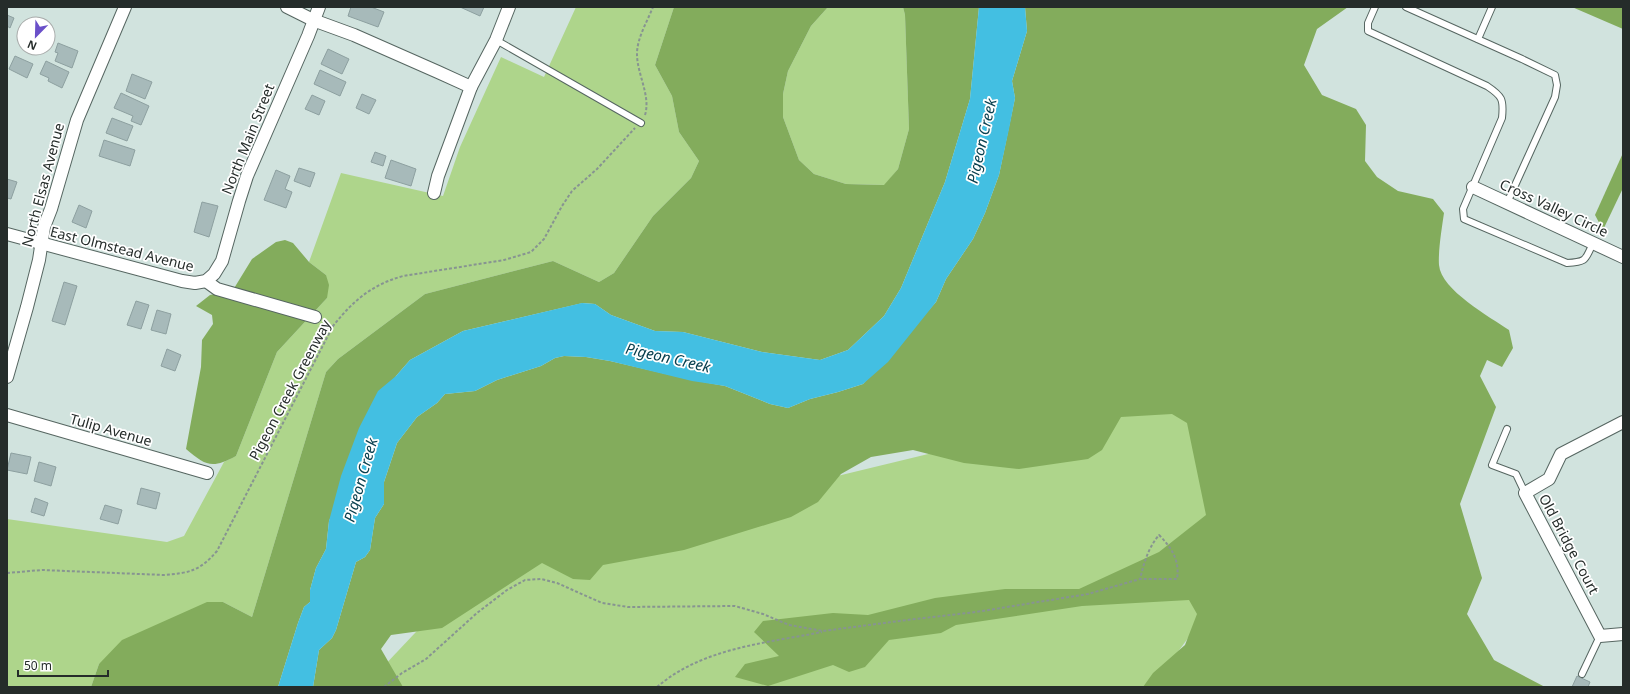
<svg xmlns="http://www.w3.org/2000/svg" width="1630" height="694" font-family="'Noto Sans',sans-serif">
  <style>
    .green { fill: #aed58b }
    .forest { fill: #83ac5c }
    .water { fill: #43bfe2 }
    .building { fill: #a7baba; stroke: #8da0a0 }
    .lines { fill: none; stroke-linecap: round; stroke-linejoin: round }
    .service-casing { stroke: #566661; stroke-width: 8 }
    .minor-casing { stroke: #566661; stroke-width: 14 }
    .path { stroke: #879491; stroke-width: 2; stroke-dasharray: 3 2; stroke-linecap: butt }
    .service { stroke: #fff; stroke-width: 6 }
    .minor { stroke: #fff; stroke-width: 12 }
    .labels { text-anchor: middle; stroke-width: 3.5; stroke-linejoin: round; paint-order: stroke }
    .street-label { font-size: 14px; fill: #252c2a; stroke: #fff }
    .water-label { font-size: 15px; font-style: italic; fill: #09404f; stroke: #fff }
  </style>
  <rect width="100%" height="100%" fill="#d1e3de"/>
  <g class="green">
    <path d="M576,7H674L655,65L672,96L679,132L699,161L691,178L653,216L614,273L599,282L553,261L425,294L338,359L326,372L252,617L223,602L99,664L91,687H7V519L167,542L184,536L224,462L236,456L277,352L327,298L326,275L309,262L341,173L443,196L460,147L501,57L544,77Z"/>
    <path d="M828,7H903L905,15L909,129L898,169L885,185L846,184L814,174L799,160L783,117V94L788,71L811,26Z"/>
    <path d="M1163,397L1215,422L1205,615L1152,687H364L482,562Z"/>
  </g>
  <g class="forest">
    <path d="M674,7H828L811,26L788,71L783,94V117L799,160L814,174L846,184L884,185L898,169L909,129L905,15L903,7H979L970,99L945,182L901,288L884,316L848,350L820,360L762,352L683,332L655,331L611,315L595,304L583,303L463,331L410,360L396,376L329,521L326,549L316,568L310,590V602L304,607L298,623L278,687H91L99,664L122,640L207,602H223L252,617L326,372L338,359L425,294L553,261L599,282L614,273L653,216L691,178L699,161L679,132L672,96L655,65Z"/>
    <path d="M1025,7H1348L1317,29L1304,65L1322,95L1356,109L1366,125L1365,161L1377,177L1398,191L1433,199L1444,213C1442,227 1438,251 1439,265C1441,290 1490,317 1509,330L1513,348L1502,367L1487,360L1480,376L1496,407L1460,504L1482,578L1467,614L1494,660L1545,687H1143L1153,673L1185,645L1197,614L1189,600L1082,606L956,625L941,633L889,640L865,667L849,672L833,665L768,686L735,677L745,664L779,656L754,632L763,621L833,613L868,615L935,598L1005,589H1079L1159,552L1206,515L1187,423L1172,414L1121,417L1102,450L1088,459L1019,469L964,463L913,450L871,457L841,474L818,502L791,517L684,550L603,565L590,580L573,579L542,563L442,628L391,635L381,649L403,687H313L319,650L332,638L336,630L356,562L365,557L370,550L375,518L384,504V482L397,443L417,417L437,403L445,394L475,391L497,380L541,366L555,358L564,356L586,357L610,361L692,380L725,386L770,404L788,408L810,399L838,392L863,384L936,302L946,279L973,239L985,213L999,175L1015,98L1012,81L1027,31Z"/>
    <path d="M1572,7H1623V29Z"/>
    <path d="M1623,153V188L1603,230L1595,215Z"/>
    <path d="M285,240L293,243L309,262L326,275L329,285L327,298L277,352L236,456C212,469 206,466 186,449L201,367L202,340L213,324L212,315L196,306L210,295L233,290L252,259L276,242Z"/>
  </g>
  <path class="water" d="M979,7H1025L1027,31L1012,81L1015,98L1009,129L999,175L985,213L973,239L946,279L936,302L888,362L863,384L838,392L810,399L788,408L770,404L725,386L692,381L610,361L586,357L564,356L555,358L541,366L497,380L475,391L445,394L437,403L417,417L397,443L384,482V504L375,518L370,550L365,557L356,562L336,630L332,638L319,650L313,687H278L298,623L304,607L310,602V590L316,568L326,549L329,521L341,476L359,428L378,391L396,376L410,360L463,331L582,303L595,304L611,315L655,331L683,332L762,352L820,360L848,350L884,316L901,288L945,182L970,99Z"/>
  <g class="building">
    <path d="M351,7H371L384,12L378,27L348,16Z"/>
    <path d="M460,7H484L480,16Z"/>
    <path d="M7,15L14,18L10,28L7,26Z"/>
    <path d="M58,43L78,51L72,68L55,61L58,53L55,52Z"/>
    <path d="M328,49L349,59L342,74L321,64Z"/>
    <path d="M15,56L33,64L27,78L9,69Z"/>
    <path d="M46,61L69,72L62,88L48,81L49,78L40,74Z"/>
    <path d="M320,70L346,82L340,96L314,84Z"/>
    <path d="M132,74L152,82L145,99L126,91Z"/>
    <path d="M121,93L149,106L141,125L131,121L133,116L114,108Z"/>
    <path d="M362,94L376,100L369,114L356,108Z"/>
    <path d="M312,95L325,101L319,115L305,109Z"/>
    <path d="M112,118L133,126L127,141L106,133Z"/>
    <path d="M104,140L135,150L130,166L99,156Z"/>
    <path d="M375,152L386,156L383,166L371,162Z"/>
    <path d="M391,160L416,169L411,186L385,178Z"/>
    <path d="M299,168L315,173L310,187L294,181Z"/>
    <path d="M276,170L290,176L285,189L292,192L286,208L264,200Z"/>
    <path d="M7,179L17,182L11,199L7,198Z"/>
    <path d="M202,202L218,206L209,237L194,232Z"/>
    <path d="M79,205L92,211L86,228L72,222Z"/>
    <path d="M64,282L77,286L65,325L52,321Z"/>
    <path d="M136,301L149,305L141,329L127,325Z"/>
    <path d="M157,310L171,314L166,334L151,330Z"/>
    <path d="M167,349L181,355L175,371L161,366Z"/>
    <path d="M11,453L31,457L27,474L7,470Z"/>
    <path d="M39,462L56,467L51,486L34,481Z"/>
    <path d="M141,488L160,493L156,509L137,504Z"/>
    <path d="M35,498L48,503L44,516L31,512Z"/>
    <path d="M105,505L122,510L118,524L100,519Z"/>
    <path d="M1577,676L1590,682L1588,687H1572Z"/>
  </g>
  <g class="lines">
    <defs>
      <g id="service">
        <path d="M1375,7L1368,23V31L1487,86C1502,96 1504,99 1502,118L1463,209L1464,219L1567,263C1587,262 1585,260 1593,243"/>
        <path d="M1406,7L1522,59L1555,75L1557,85L1555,97L1507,203"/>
        <path d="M1478,39L1492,7"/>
        <path d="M496,40L641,123"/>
        <path d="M1507,429L1492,465L1516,474L1525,493"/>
        <path d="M1582,674L1600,636"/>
      </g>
      <g id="minor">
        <path d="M287,7L313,20L354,35L438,72L471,87"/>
        <path d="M1473,187L1623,257"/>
        <path d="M434,193L438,176L471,87L496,40L509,7"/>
        <path d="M7,234L182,281L195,283L206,281L214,274L222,261L239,201L247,176L308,36L319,7"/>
        <path d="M206,281L217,289L315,317"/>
        <path d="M7,377L27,307L39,260L44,227L51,209L77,120L125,7"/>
        <path d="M7,415L207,473"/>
        <path d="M1623,422L1561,454L1549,479L1525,493L1600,636L1623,634"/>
      </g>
    </defs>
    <use href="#service" class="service-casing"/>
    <use href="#minor" class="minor-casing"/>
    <g class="path">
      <path d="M645,115C651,96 637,74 637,54C637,38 647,22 653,7"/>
      <path d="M7,573L42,570L164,575C189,573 200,571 217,551L333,326C353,301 371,285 403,276L504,260L531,252L544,239L562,206L572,191L597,169L635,128"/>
      <path d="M384,687L402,673L426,659L477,613L507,590L525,580L541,579L557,583L602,603L628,607L735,606L763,614L789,625L823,631L907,620L976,612L1088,594L1140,579H1177C1180,560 1171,547 1159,535C1148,548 1144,563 1140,579"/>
      <path d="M657,687C702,648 766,643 822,632"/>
    </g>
    <use href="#service" class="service"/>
    <use href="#minor" class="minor"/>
  </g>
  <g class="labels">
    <g class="street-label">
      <text transform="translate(248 139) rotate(-68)" y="5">North Main Street</text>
      <text transform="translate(43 185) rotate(-75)" y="5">North Elsas Avenue</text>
      <text transform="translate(1554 208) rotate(25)" y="5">Cross Valley Circle</text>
      <text transform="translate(122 249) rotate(14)" y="5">East Olmstead Avenue</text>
      <text transform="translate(290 390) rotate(-62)" y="5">Pigeon Creek Greenway</text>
      <text transform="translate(111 430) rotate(16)" y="5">Tulip Avenue</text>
      <text transform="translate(1569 544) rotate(62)" y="5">Old Bridge Court</text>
    </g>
    <g class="water-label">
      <text transform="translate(982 141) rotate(-77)" y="5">Pigeon Creek</text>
      <text transform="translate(668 358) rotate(13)" y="5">Pigeon Creek</text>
      <text transform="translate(361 480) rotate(-74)" y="5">Pigeon Creek</text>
    </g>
  </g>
  <rect width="1630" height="694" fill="none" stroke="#252c2a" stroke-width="16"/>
  <g transform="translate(36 36) rotate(203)"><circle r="19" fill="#ffffff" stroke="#a8abaa"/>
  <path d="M0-3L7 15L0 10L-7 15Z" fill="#6a50c9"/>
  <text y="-6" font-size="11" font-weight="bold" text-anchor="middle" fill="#252c2a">N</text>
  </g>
  <path d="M18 670v6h90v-6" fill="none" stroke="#252c2a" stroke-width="2"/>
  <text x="24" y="670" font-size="12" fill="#252c2a" stroke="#ffffff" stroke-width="3" paint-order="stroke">50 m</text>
</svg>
